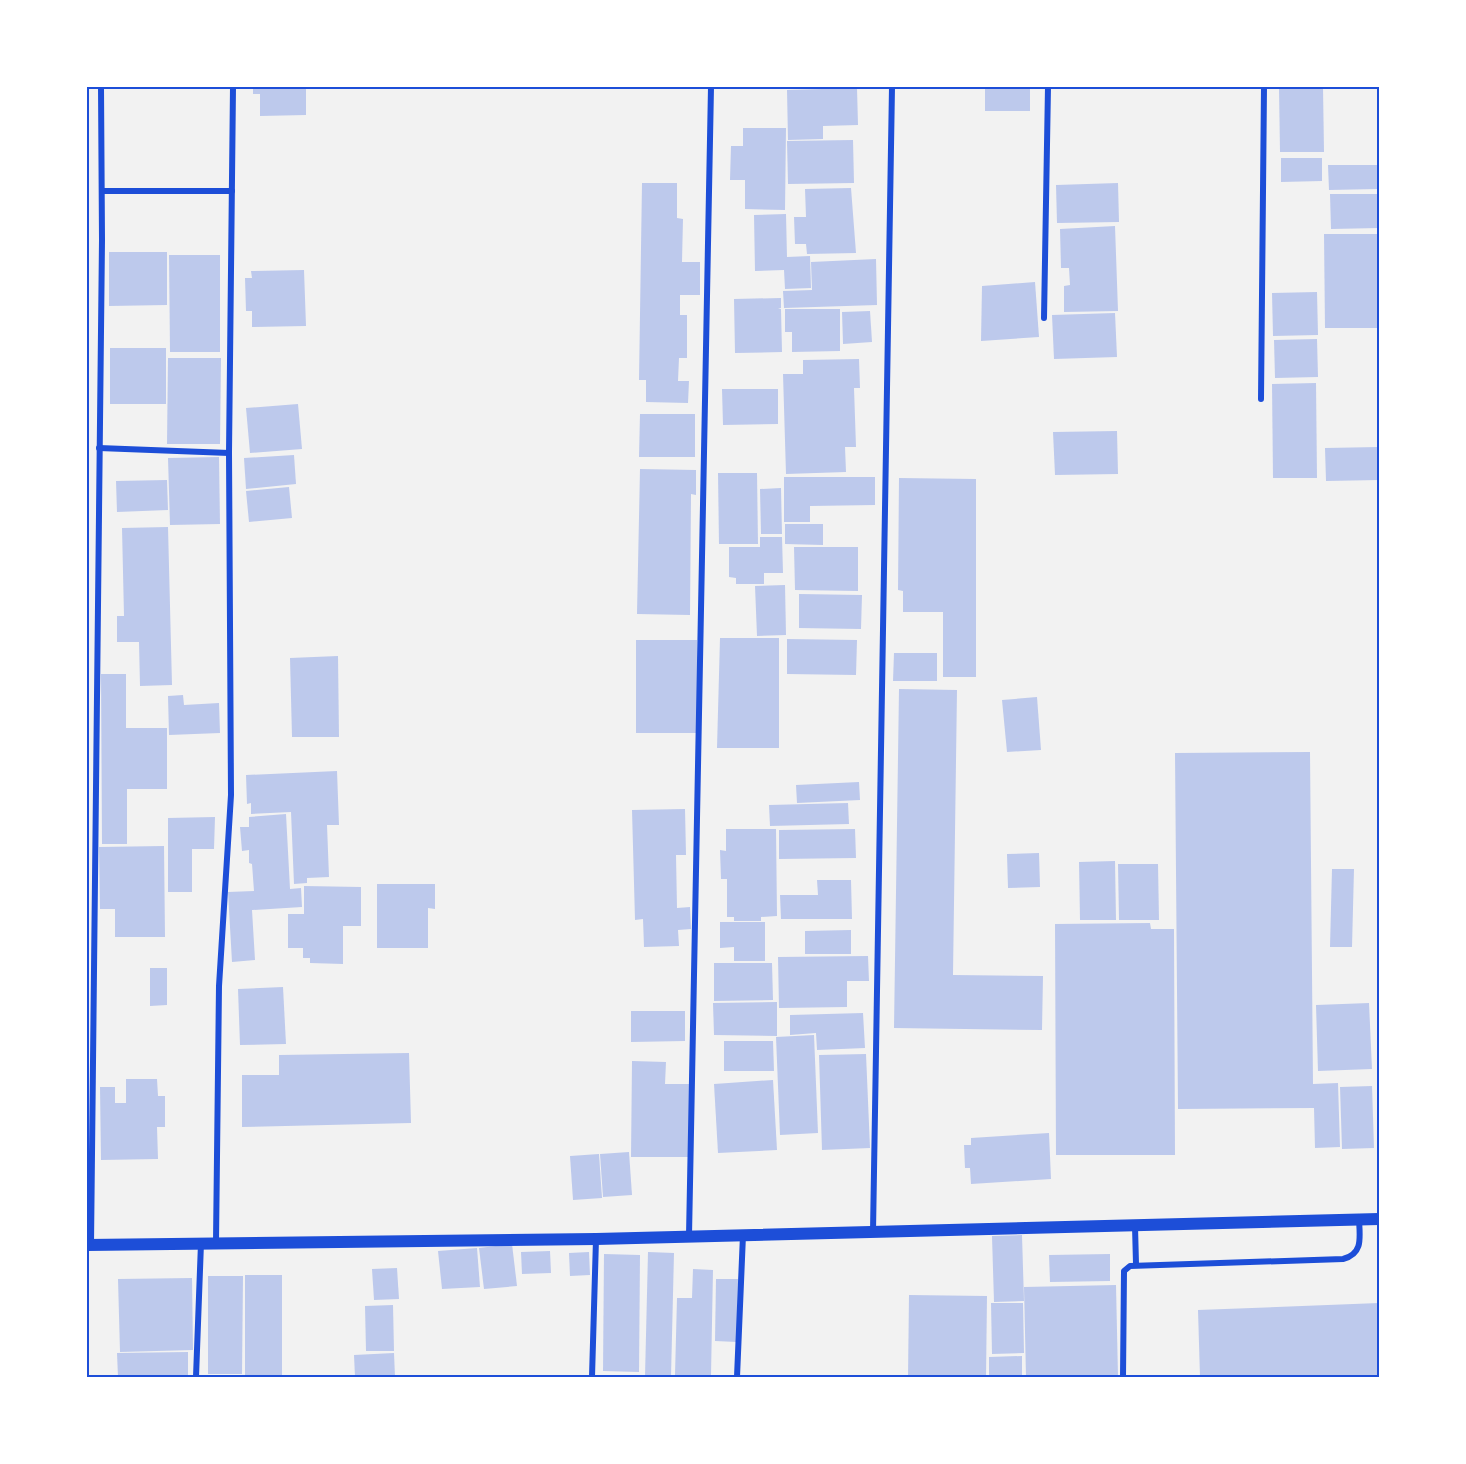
<svg xmlns="http://www.w3.org/2000/svg" width="1466" height="1464" font-family="Rubik,sans-serif">
  <style>
    .building { fill: #bdc9ec }
    .lines { fill: none; stroke-linecap: round; stroke-linejoin: round }
    .minor { stroke: #1d4ed8; stroke-width: 6 }
    .secondary { stroke: #1d4ed8; stroke-width: 12 }
    .neatline { fill: none; stroke: #1d4ed8; stroke-width: 2 }
  </style>
  <rect width="100%" height="100%" fill="#f2f2f2"/>
  <g class="building">
    <path d="M253,87H306V115L260,116V94H253Z"/>
    <rect x="985" y="87" width="45" height="24"/>
    <path d="M1279,87H1323L1324,152H1280Z"/>
    <path d="M857,88L858,125L823,126V139L788,140L787,90Z"/>
    <path d="M743,128H786L785,210L745,209V180H730L731,146H743Z"/>
    <path d="M853,140L854,183L788,184L787,141Z"/>
    <path d="M1281,158H1322V181L1281,182Z"/>
    <path d="M1328,165H1378V189L1329,190Z"/>
    <path d="M642,183H677V218L683,219L682,262H700V295H680V315H687V358H679L678,381H689L688,403L646,402V380H639Z"/>
    <path d="M1118,183L1119,222L1057,223L1056,185Z"/>
    <path d="M851,188L856,253L807,254L806,244H795L794,217H806L805,189Z"/>
    <path d="M1330,194H1379V228L1331,229Z"/>
    <path d="M786,214L787,257L810,256L811,288L785,289L784,270L755,271L754,215Z"/>
    <path d="M1115,226L1118,311L1064,312V286L1070,285L1069,268H1061L1060,229Z"/>
    <path d="M1324,234H1379V328H1325Z"/>
    <path d="M109,252H167V305L109,306Z"/>
    <path d="M169,255H220V352H170Z"/>
    <path d="M876,259L877,305L784,308L783,291L812,290L811,262Z"/>
    <path d="M304,270L306,326L252,327V311H246L245,278H252L251,271Z"/>
    <path d="M1035,282L1039,337L981,341L982,286Z"/>
    <path d="M1317,292L1318,335L1273,336L1272,293Z"/>
    <path d="M781,298V308L778,309H781L782,352L735,353L734,299Z"/>
    <path d="M785,309H840V351L792,352V332H785Z"/>
    <path d="M870,311L872,342L843,344L842,312Z"/>
    <path d="M1115,313L1117,357L1054,359L1052,315Z"/>
    <path d="M1317,339L1318,377L1275,378L1274,340Z"/>
    <rect x="110" y="348" width="56" height="56"/>
    <path d="M168,358H221L220,444H167Z"/>
    <path d="M859,359L860,388H854L856,447H845L846,472L786,474L783,374H803V360Z"/>
    <path d="M1316,383L1317,478H1273L1272,384Z"/>
    <path d="M722,389H778V424L723,425Z"/>
    <path d="M298,404L302,449L250,453L246,408Z"/>
    <path d="M640,414H695V457H639Z"/>
    <path d="M1117,431L1118,474L1055,475L1053,432Z"/>
    <path d="M1379,447V480L1326,481L1325,448Z"/>
    <path d="M294,455L296,484L246,489L244,458Z"/>
    <path d="M219,457L220,524L170,525L168,458Z"/>
    <path d="M640,469L696,470V495L691,494L690,615L637,614Z"/>
    <path d="M718,473H757L758,544H719Z"/>
    <path d="M784,477H875V505L810,506V522H784Z"/>
    <path d="M899,478L976,479V677H943V612H903V591L898,590Z"/>
    <path d="M167,480L168,510L117,512L116,481Z"/>
    <path d="M289,487L292,518L249,522L246,491Z"/>
    <path d="M781,488L782,534H761L760,489Z"/>
    <path d="M785,524H823V545L785,544Z"/>
    <path d="M168,527L172,685L140,686L139,642H117V616H124L122,528Z"/>
    <path d="M760,537H782L783,573H764V584H736V578L729,577V547H760Z"/>
    <path d="M794,547H858V591L795,590Z"/>
    <path d="M785,585L786,635L757,636L755,586Z"/>
    <path d="M799,594L862,595L861,629L799,628Z"/>
    <path d="M720,638H779V748H717Z"/>
    <path d="M787,639L857,640L856,675L787,674Z"/>
    <rect x="636" y="640" width="61" height="93"/>
    <path d="M894,653H937V681H893Z"/>
    <path d="M338,656L339,737H292L290,658Z"/>
    <path d="M101,674H126V728H167V789H127V844H102Z"/>
    <path d="M899,689L957,690L953,975L1043,976L1042,1030L894,1028Z"/>
    <path d="M183,695L184,705L219,703L220,733L169,735L168,696Z"/>
    <path d="M1037,697L1041,750L1007,752L1002,700Z"/>
    <path d="M1310,752L1313,1084L1338,1083L1340,1147L1315,1148L1314,1108L1178,1109L1175,753Z"/>
    <path d="M337,771L339,825H327L329,877L307,878V883L294,884L291,812L251,814V803L247,804L246,775Z"/>
    <path d="M859,782L860,800L797,803L796,785Z"/>
    <path d="M848,803L849,824L770,826L769,805Z"/>
    <path d="M685,809L686,855H676L677,908L690,907L691,929L678,930L679,946L644,947L643,919L635,920L632,810Z"/>
    <path d="M286,814L290,889L301,888L302,907L252,910L255,960L232,962L228,892L254,891L252,864L249,863V850L242,851L240,827H249V817Z"/>
    <path d="M215,817L214,849H192V892H168V818Z"/>
    <path d="M726,829H776L777,916L761,917V921H734V917H727V879H721L720,850L726,851Z"/>
    <path d="M855,829L856,858L779,859V830Z"/>
    <path d="M164,846L165,937H115V909H100L99,847Z"/>
    <path d="M1039,853L1040,887L1008,888L1007,854Z"/>
    <path d="M1115,861L1116,920H1080L1079,862Z"/>
    <path d="M1118,864H1158L1159,920H1119Z"/>
    <path d="M1332,869H1354L1352,947H1330Z"/>
    <path d="M817,880H851L852,919H781L780,895H818Z"/>
    <path d="M377,884H435V909L428,908V948H377Z"/>
    <path d="M304,886L361,887V926H343V964L310,963V958H303V948H288V914H304Z"/>
    <path d="M720,922H765V961H734V947L720,948Z"/>
    <path d="M1150,923L1151,929H1174L1175,1155H1056L1055,924Z"/>
    <path d="M851,930V954H805V931Z"/>
    <path d="M868,956L869,981H847V1007L779,1008L778,957Z"/>
    <path d="M714,963H772L773,1000L714,1001Z"/>
    <path d="M150,968H167V1005L150,1006Z"/>
    <path d="M283,987L286,1044L240,1045L238,989Z"/>
    <path d="M777,1002V1036L714,1035L713,1003Z"/>
    <path d="M1369,1003L1372,1069L1318,1071L1316,1005Z"/>
    <path d="M631,1011H685V1041L631,1042Z"/>
    <path d="M863,1013L865,1048L817,1050L816,1033L790,1035V1015Z"/>
    <path d="M814,1035L818,1133L780,1135L776,1037Z"/>
    <path d="M724,1041H773L774,1071H724Z"/>
    <path d="M409,1053L411,1123L242,1127V1075H279V1055Z"/>
    <path d="M866,1054L870,1148L822,1150L819,1055Z"/>
    <path d="M632,1061L666,1062L665,1084H690L688,1157H631Z"/>
    <path d="M126,1079H157L158,1096H165V1127H157L158,1159L101,1160L100,1087H115V1103H126Z"/>
    <path d="M773,1080L777,1150L718,1153L714,1084Z"/>
    <path d="M1372,1086L1374,1148L1342,1149L1340,1087Z"/>
    <path d="M1049,1133L1051,1179L971,1184L970,1168H965L964,1145H971V1138Z"/>
    <path d="M629,1152L632,1195L603,1197L600,1154Z"/>
    <path d="M599,1154L602,1198L573,1200L570,1156Z"/>
    <path d="M1022,1235L1024,1301L994,1302L992,1236Z"/>
    <path d="M512,1244L517,1286L484,1289L479,1248Z"/>
    <path d="M477,1248L480,1287L442,1289L438,1251Z"/>
    <path d="M550,1251L551,1273L522,1274L521,1252Z"/>
    <path d="M589,1252L590,1275L570,1276L569,1253Z"/>
    <path d="M648,1252L674,1253L671,1377H645Z"/>
    <path d="M604,1254L640,1255L639,1372L603,1371Z"/>
    <path d="M1110,1254V1281L1050,1282L1049,1255Z"/>
    <path d="M397,1268L399,1299L374,1300L372,1269Z"/>
    <path d="M693,1269L713,1270L711,1375H675L677,1298H692Z"/>
    <rect x="245" y="1275" width="37" height="101"/>
    <path d="M208,1276H243L242,1374H208Z"/>
    <path d="M192,1278L193,1350L120,1352L118,1279Z"/>
    <path d="M716,1279H738L737,1342L715,1341Z"/>
    <path d="M1116,1285L1118,1377H1026L1024,1287Z"/>
    <path d="M909,1295L987,1296L986,1377H908Z"/>
    <path d="M991,1303H1023L1024,1353L992,1354Z"/>
    <path d="M1379,1303V1377H1200L1198,1310Z"/>
    <path d="M393,1305L394,1351H366L365,1306Z"/>
    <path d="M188,1352V1377H118L117,1353Z"/>
    <path d="M394,1353L395,1377H355L354,1355Z"/>
    <path d="M1022,1356V1377H989V1357Z"/>
  </g>
  <g class="lines">
    <g class="minor">
      <path d="M102,191H232"/>
      <path d="M1044,318L1048,87"/>
      <path d="M1261,399L1264,87"/>
      <path d="M99,448L229,453"/>
      <path d="M1135,1226L1136,1264"/>
      <path d="M873,1232L892,87"/>
      <path d="M689,1236L711,87"/>
      <path d="M216,1242L219,986L231,795L229,453L233,87"/>
      <path d="M91,1245L102,240L101,87"/>
      <path d="M196,1377L201,1243"/>
      <path d="M592,1377L596,1239"/>
      <path d="M737,1377L743,1235"/>
      <path d="M1123,1377L1124,1271L1130,1266L1343,1259C1363,1254 1360,1238 1359,1220"/>
    </g>
    <path class="secondary" d="M87,1245L596,1239L1379,1219"/>
  </g>
  <rect width="1466" height="1464" fill="none" stroke="#ffffff" stroke-width="177"/>
  <rect x="88" y="88" width="1290" height="1288" class="neatline"/>
</svg>
